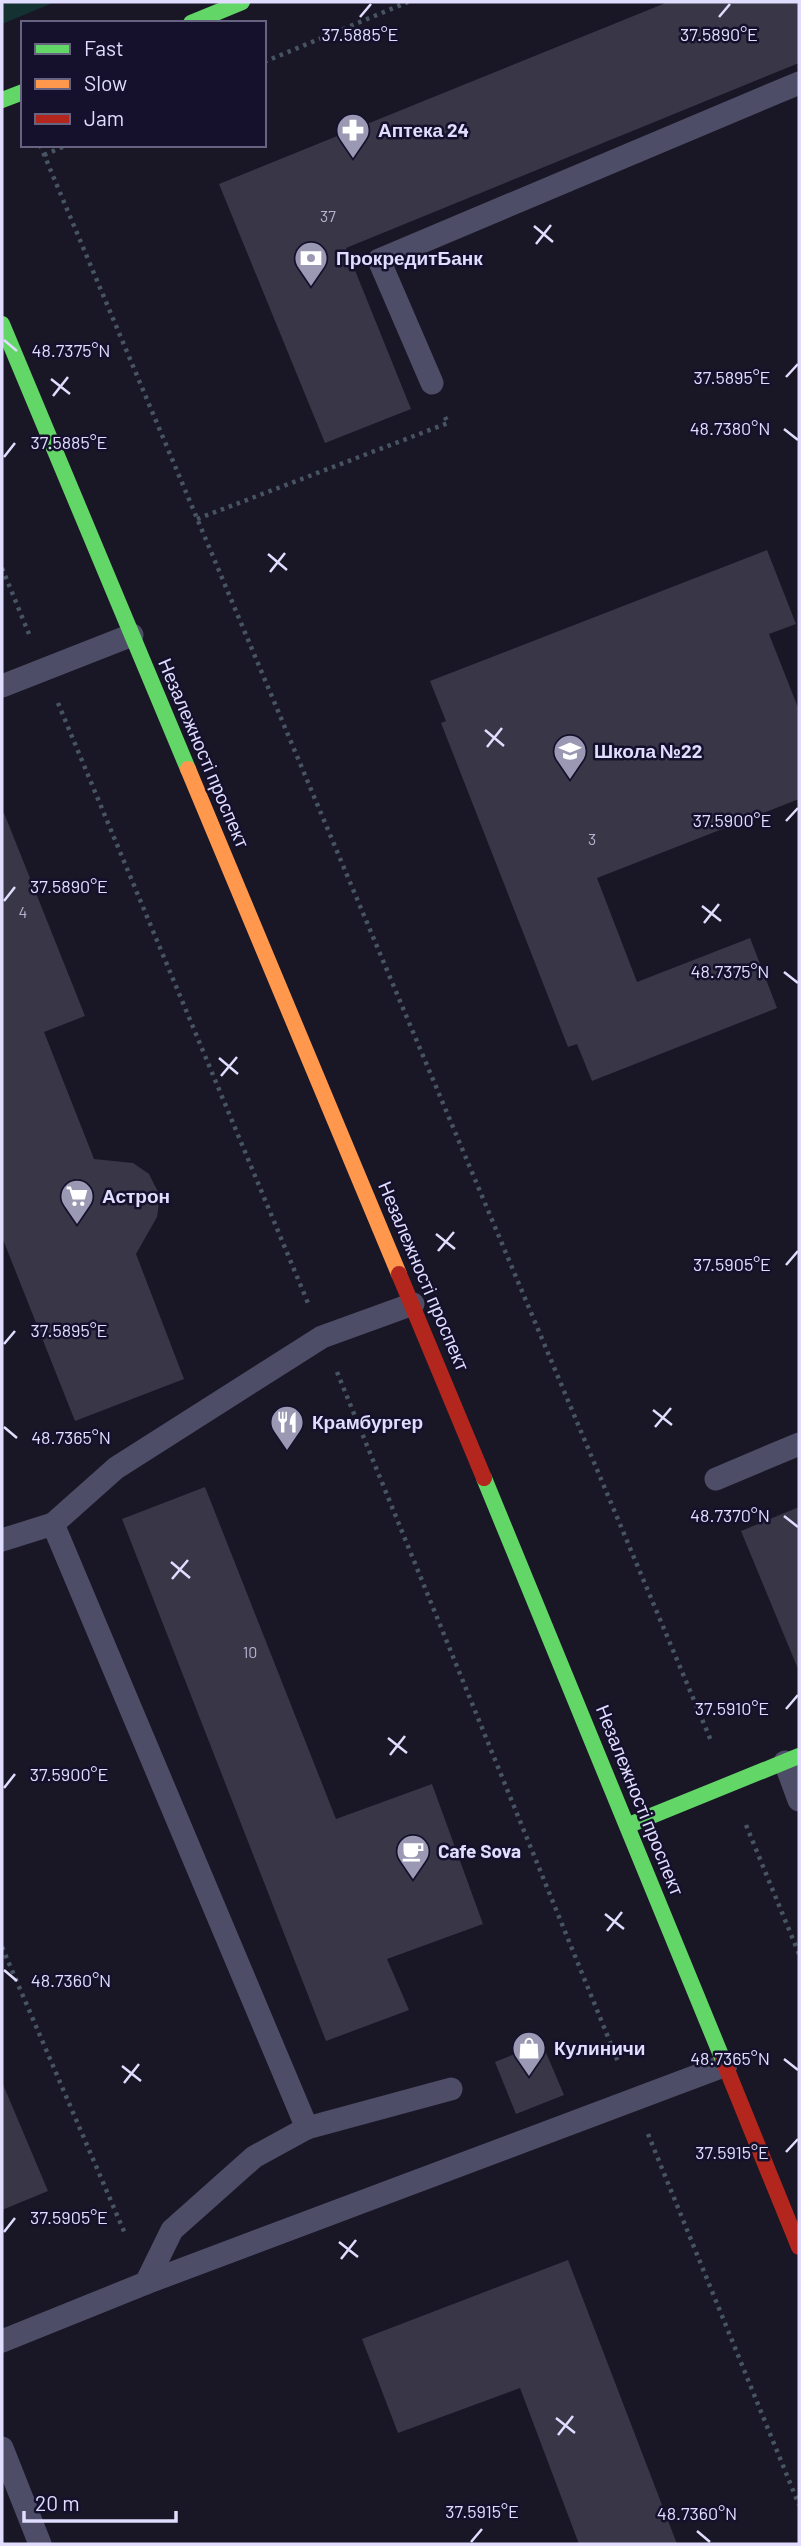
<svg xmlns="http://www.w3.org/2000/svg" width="801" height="2546" font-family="Barlow,sans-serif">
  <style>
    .green { fill: #153232 }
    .building { fill: #393647 }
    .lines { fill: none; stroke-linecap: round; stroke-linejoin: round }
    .path { stroke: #475463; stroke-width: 4.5; stroke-dasharray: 3.5 5; stroke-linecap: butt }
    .lane { stroke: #4e4d67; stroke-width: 23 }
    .fast { stroke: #63d668; stroke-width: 16 }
    .slow { stroke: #ff974d; stroke-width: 16 }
    .jam { stroke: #b3261e; stroke-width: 16 }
    .ticks { fill: none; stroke: #e0ddff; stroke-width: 2.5 }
    .labels { text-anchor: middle; stroke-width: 5; stroke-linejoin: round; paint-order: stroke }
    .number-label { font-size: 16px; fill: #b6b3d1 }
    .poi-label { font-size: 19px; font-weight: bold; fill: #e0ddff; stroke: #15112c; text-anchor: start }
    .street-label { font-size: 19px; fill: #e0ddff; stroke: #15112c }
    .ticks-label { font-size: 18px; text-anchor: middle; fill: #e0ddff; stroke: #15112c; stroke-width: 5; stroke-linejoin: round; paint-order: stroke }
  </style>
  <rect width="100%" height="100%" fill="#191726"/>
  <path class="green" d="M2,2H55L2,24Z"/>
  <g class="building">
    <path d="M668,2H799V63L346,248L411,409L325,443L219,184Z"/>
    <path d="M767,550L796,624L769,634L799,710V799L597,878L637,982L750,938L777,1008L592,1081L577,1044L568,1047L441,723L446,721L430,681Z"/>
    <path d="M4,813L85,1016L44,1032L94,1159L133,1163L149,1174L160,1196L157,1217L136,1254L184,1379L75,1421L2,1237V814Z"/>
    <path d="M205,1487L336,1819L432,1784L483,1924L387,1959L409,2010L326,2041L122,1519Z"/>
    <path d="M799,1507V1669H798L741,1531Z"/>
    <path d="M542,2043L564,2095L516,2114L495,2062Z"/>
    <path d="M2,2082L48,2191L2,2210Z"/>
    <path d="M568,2260L677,2544H579L520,2388L398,2433L362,2339Z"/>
  </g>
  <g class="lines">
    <g class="path">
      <path d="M264,62L408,2"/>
      <path d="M40,145L712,1743"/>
      <path d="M44,155L67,145"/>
      <path d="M197,519L448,423L445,417"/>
      <path d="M2,568L29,634"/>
      <path d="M58,703L308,1303"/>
      <path d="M337,1372L619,2064"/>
      <path d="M746,1825L799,1954"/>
      <path d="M2,1947L126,2236"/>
      <path d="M648,2134L799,2505"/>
    </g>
    <g class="lane">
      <path d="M432,383L379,260L799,83"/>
      <path d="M2,686L132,635"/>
      <path d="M716,1479L799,1444"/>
      <path d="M53,1524L116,1468L322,1337L413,1304"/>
      <path d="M2,1540L53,1524L307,2128"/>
      <path d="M785,1762L799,1800"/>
      <path d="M146,2283L172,2230L254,2157L307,2128L451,2089"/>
      <path d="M2,2341L146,2283L726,2065"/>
      <path d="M2,2448L40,2544"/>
    </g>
    <g class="fast">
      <path d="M191,23L242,2"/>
      <path d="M2,100L23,92"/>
      <path d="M2,324L188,769"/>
      <path d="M484,1478L723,2060"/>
      <path d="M629,1825L799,1756"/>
    </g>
    <path class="slow" d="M188,769L399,1274"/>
    <g class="jam">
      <path d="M399,1274L484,1478"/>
      <path d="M723,2060L799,2247"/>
    </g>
  </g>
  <path class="ticks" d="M360,17L371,4M719,17L730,4M534,226L553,242M536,244L551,225M4,340L17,351M786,377L798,364M51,379L70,394M53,396L68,377M784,429L798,440M4,457L15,443M268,554L287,570M270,572L285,553M485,730L504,746M487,747L502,728M786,821L798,808M4,901L15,887M702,906L721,921M704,923L719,904M784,972L798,983M219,1058L238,1074M221,1076L237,1057M436,1234L455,1249M438,1251L454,1232M786,1265L798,1251M4,1344L15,1331M653,1410L672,1425M4,1427L17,1438M655,1427L671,1408M784,1516L798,1527M171,1562L190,1578M172,1579L188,1560M786,1709L798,1695M388,1738L407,1753M390,1755L405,1736M4,1788L15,1774M605,1914L624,1929M607,1931L622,1912M4,1970L17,1981M784,2059L798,2070M122,2066L141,2081M124,2083L139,2064M786,2152L798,2139M4,2232L15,2218M339,2242L358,2257M341,2259L356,2240M556,2418L575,2433M558,2435L573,2416M697,2531L710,2542M471,2542L482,2529"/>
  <defs>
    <symbol id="pharmacy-pin" viewBox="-11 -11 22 30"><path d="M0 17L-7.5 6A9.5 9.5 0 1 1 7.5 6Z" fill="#9a98b3" stroke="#15112c"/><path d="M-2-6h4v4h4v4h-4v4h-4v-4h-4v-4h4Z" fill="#fff"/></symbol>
    <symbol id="bank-pin" viewBox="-11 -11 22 30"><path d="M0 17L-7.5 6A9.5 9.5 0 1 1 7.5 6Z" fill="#9a98b3" stroke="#15112c"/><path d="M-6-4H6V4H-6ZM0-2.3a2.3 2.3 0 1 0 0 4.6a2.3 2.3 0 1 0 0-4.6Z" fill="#fff"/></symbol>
    <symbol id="school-pin" viewBox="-11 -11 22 30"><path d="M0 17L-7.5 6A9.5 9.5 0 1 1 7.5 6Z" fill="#9a98b3" stroke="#15112c"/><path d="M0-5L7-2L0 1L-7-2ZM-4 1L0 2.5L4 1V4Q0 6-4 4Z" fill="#fff"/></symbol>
    <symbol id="supermarket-pin" viewBox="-11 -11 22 30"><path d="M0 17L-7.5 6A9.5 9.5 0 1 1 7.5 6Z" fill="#9a98b3" stroke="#15112c"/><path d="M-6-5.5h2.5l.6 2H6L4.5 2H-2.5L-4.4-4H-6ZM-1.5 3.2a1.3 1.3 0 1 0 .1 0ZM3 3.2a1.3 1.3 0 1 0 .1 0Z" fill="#fff"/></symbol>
    <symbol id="restaurant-pin" viewBox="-11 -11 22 30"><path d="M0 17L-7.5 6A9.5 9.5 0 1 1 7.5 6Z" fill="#9a98b3" stroke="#15112c"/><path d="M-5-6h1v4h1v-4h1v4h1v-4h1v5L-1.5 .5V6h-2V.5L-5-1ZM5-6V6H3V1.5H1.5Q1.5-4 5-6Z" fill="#fff"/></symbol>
    <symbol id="cafe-pin" viewBox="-11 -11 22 30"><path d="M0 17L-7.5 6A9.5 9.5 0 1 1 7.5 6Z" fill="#9a98b3" stroke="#15112c"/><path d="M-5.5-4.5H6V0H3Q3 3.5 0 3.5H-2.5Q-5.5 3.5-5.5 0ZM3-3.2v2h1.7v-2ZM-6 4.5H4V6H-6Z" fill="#fff"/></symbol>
    <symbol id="shop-pin" viewBox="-11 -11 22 30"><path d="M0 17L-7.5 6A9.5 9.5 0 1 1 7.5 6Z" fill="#9a98b3" stroke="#15112c"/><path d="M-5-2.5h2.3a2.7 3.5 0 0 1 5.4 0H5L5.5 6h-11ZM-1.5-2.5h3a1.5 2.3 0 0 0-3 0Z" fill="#fff"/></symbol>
  </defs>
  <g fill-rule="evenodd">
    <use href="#pharmacy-pin" x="334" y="111" width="38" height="52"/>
    <use href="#bank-pin" x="292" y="239" width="38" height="52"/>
    <use href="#school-pin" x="551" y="732" width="38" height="52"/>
    <use href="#supermarket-pin" x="58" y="1177" width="38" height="52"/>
    <use href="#restaurant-pin" x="268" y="1403" width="38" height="52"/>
    <use href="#cafe-pin" x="394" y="1832" width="38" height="52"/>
    <use href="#shop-pin" x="510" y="2029" width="38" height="52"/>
  </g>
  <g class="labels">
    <g class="number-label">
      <text x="328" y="222">37</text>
      <text x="592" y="845">3</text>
      <text x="23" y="918">4</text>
      <text x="250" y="1658">10</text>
    </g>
    <g class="poi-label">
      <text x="378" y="137">Аптека 24</text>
      <text x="336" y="265">ПрокредитБанк</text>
      <text x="594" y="758">Школа №22</text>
      <text x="102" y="1203">Астрон</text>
      <text x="312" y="1429">Крамбургер</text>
      <text x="438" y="1858">Cafe Sova</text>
      <text x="554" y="2055">Кулиничи</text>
    </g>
    <g class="street-label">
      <text transform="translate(204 753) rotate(67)" y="7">Незалежності проспект</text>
      <text transform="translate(424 1276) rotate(67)" y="7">Незалежності проспект</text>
      <text transform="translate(640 1800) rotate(68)" y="7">Незалежності проспект</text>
    </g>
  </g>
  <g class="ticks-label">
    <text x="360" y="41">37.5885°E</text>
    <text x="719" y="41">37.5890°E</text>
    <text x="71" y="357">48.7375°N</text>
    <text x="732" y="384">37.5895°E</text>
    <text x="730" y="435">48.7380°N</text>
    <text x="69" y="449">37.5885°E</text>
    <text x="732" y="827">37.5900°E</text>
    <text x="69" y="893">37.5890°E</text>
    <text x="730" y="978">48.7375°N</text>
    <text x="732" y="1271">37.5905°E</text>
    <text x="69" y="1337">37.5895°E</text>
    <text x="71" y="1444">48.7365°N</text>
    <text x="730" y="1522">48.7370°N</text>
    <text x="732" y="1715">37.5910°E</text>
    <text x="69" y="1781">37.5900°E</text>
    <text x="71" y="1987">48.7360°N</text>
    <text x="730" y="2065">48.7365°N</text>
    <text x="732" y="2159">37.5915°E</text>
    <text x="69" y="2224">37.5905°E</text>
    <text x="482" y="2518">37.5915°E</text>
    <text x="697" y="2520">48.7360°N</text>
  </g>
  <rect width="801" height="2546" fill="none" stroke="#e0ddff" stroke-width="7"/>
  <rect x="21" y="21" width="245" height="126" fill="#15112c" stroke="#666380" stroke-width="2"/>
  <rect x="35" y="44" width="35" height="10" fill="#63d668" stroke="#666380" stroke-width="2"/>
  <text x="84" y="56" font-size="21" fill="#e0ddff">Fast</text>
  <rect x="35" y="79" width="35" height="10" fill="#ff974d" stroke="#666380" stroke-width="2"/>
  <text x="84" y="91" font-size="21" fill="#e0ddff">Slow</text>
  <rect x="35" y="114" width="35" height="10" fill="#b3261e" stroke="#666380" stroke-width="2"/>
  <text x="84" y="126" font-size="21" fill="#e0ddff">Jam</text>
  <path d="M24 2511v10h152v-10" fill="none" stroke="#e0ddff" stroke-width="3.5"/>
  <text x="35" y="2511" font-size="21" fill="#e0ddff" stroke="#15112c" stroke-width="5" paint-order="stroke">20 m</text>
</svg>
